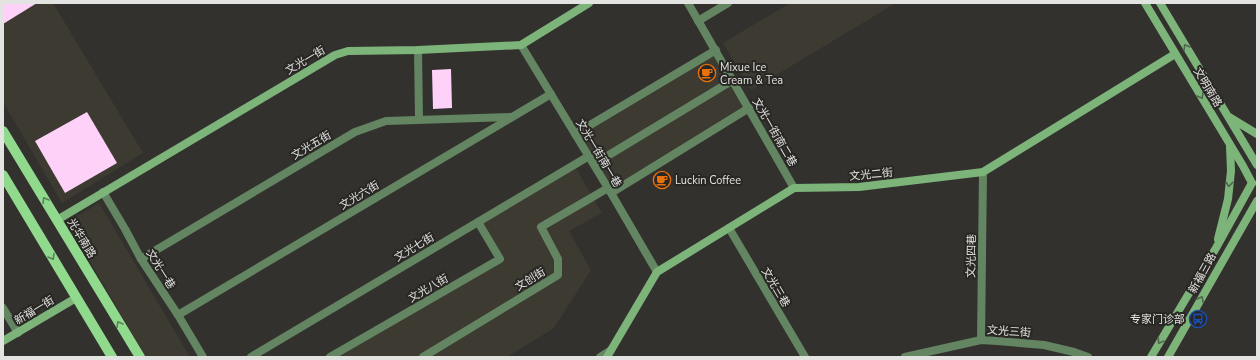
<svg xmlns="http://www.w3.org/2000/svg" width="1260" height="360" font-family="'Nunito Sans','Noto Sans SC',sans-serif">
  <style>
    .built { fill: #3c3a31 }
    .building { fill: #fed1f9 }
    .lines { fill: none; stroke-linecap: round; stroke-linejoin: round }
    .street { stroke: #638561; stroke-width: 8 }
    .secondary { stroke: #7db47a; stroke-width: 8 }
    .primary { stroke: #90d98d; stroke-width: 10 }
    .oneway { stroke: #4e664b }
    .oneway2 { stroke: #5c8058 }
    .labels { text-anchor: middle; stroke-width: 4; stroke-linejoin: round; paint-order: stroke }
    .street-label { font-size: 11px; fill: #e3e3e1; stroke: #282724 }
    .poi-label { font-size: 11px; fill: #e3e3e1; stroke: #282724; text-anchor: start }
  </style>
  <rect width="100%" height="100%" fill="#32312e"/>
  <g class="built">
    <path d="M3,3H53L143,153L62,203L3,102Z"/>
    <path d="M790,3H896L751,90L723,43Z"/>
    <path d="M716,50L749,108L611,193L575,134Z"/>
    <path d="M574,165L602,213L569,231L591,270L554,328L507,357H330L499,259L478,222Z"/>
    <path d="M99,203L190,357H146L67,222Z"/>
  </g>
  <g class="building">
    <path d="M3,3H37L3,24Z"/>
    <path d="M451,69L452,108L433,109L432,70Z"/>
    <path d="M87,112L117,163L65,193L35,141Z"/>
  </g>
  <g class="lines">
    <g class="street">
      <path d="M688,3L794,188"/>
      <path d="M698,21L728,3"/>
      <path d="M521,45L611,193L657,272"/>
      <path d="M418,50L419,119"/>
      <path d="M575,134L716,50"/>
      <path d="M594,164L733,80"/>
      <path d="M103,192L125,229L141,259L178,315L203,357"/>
      <path d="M611,193L749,108"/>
      <path d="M729,228L805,357"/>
      <path d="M141,259L355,132L386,121L511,117"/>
      <path d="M3,308L18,333"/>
      <path d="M178,315L551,94"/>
      <path d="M981,340L983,172"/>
      <path d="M251,357L589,156"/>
      <path d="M330,357L500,259L478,222"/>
      <path d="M423,357L558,275V259L541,227L608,188"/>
      <path d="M600,357L611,350"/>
      <path d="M905,357L981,340L997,341L1044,345L1074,352L1088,357"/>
    </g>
    <g class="secondary">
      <path d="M1145,3L1243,166L1252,183"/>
      <path d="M1160,3L1257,165"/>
      <path d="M1229,117L1257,134"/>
      <path d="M57,220L335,55L348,51L418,50L521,45L589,3"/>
      <path d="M1218,239L1228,199L1231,171L1230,146"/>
      <path d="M3,341L76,298"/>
      <path d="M607,357L657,272L794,188L859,187L983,172L1175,54"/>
      <path d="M1151,357L1216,248L1252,183"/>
      <path d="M1168,357L1257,201"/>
    </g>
    <g class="primary">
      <path d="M3,131L140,357"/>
      <path d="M3,175L112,357"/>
    </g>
  </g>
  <defs><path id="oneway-chevron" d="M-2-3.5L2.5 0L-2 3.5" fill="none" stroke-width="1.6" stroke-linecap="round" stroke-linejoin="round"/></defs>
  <g class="oneway">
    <use href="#oneway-chevron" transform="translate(1186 47) rotate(-121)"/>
    <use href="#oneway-chevron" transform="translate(1201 96) rotate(59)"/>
    <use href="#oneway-chevron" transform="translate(1229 184) rotate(96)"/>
    <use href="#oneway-chevron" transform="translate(1201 299) rotate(-61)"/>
    <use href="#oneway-chevron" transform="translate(1160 341) rotate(121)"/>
  </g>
  <g class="oneway2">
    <use href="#oneway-chevron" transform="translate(45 200) rotate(-121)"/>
    <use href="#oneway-chevron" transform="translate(52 257) rotate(59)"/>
    <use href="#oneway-chevron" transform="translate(119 324) rotate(-121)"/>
  </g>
  <defs>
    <symbol id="cafe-ring" viewBox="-11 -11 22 22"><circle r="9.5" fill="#282724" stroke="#e8710a" stroke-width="1.5"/><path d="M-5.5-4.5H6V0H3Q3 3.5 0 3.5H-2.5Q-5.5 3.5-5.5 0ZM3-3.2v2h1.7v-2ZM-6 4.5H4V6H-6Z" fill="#e8710a"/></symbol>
    <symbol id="bus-ring" viewBox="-11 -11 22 22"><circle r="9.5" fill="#282724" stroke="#1a4fb4" stroke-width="1.5"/><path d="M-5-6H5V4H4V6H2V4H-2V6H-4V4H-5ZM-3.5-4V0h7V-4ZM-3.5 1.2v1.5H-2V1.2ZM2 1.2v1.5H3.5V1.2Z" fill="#1a4fb4"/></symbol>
  </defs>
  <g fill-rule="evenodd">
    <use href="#cafe-ring" x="697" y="63" width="20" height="20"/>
    <use href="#cafe-ring" x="652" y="170" width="20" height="20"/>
    <use href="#bus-ring" x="1188" y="309" width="20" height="20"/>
  </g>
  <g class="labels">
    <g class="street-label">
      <text transform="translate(305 60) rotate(-31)" y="4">文光一街</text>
      <text transform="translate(1208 87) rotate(59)" y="4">文明南路</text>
      <text transform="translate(775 132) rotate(60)" y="4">文光一街南二巷</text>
      <text transform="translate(311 145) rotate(-31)" y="4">文光五街</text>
      <text transform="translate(599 153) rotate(59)" y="4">文光一街南一巷</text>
      <text transform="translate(871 174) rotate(-5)" y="4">文光二街</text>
      <text transform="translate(359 195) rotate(-31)" y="4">文光六街</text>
      <text transform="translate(82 238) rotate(59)" y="4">光华南路</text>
      <text transform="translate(414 247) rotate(-31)" y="4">文光七街</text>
      <text transform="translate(971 256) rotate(-89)" y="4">文光四巷</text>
      <text transform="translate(161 269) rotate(58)" y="4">文光一巷</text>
      <text transform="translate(1202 273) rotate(-61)" y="4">新福三路</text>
      <text transform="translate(530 279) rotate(-31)" y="4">文创街</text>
      <text transform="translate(776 287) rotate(59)" y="4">文光三巷</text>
      <text transform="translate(428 288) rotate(-30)" y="4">文光八街</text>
      <text transform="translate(34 310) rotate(-31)" y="4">新福一街</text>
      <text transform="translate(1009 331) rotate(4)" y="4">文光三街</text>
    </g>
    <g class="poi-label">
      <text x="720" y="71">Mixue Ice<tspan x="720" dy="13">Cream &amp; Tea</tspan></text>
      <text x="675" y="184">Luckin Coffee</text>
      <text x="1185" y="323" text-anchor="end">专家门诊部</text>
    </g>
  </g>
  <rect width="1260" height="360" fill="none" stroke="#e3e3e1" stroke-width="8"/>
</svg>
